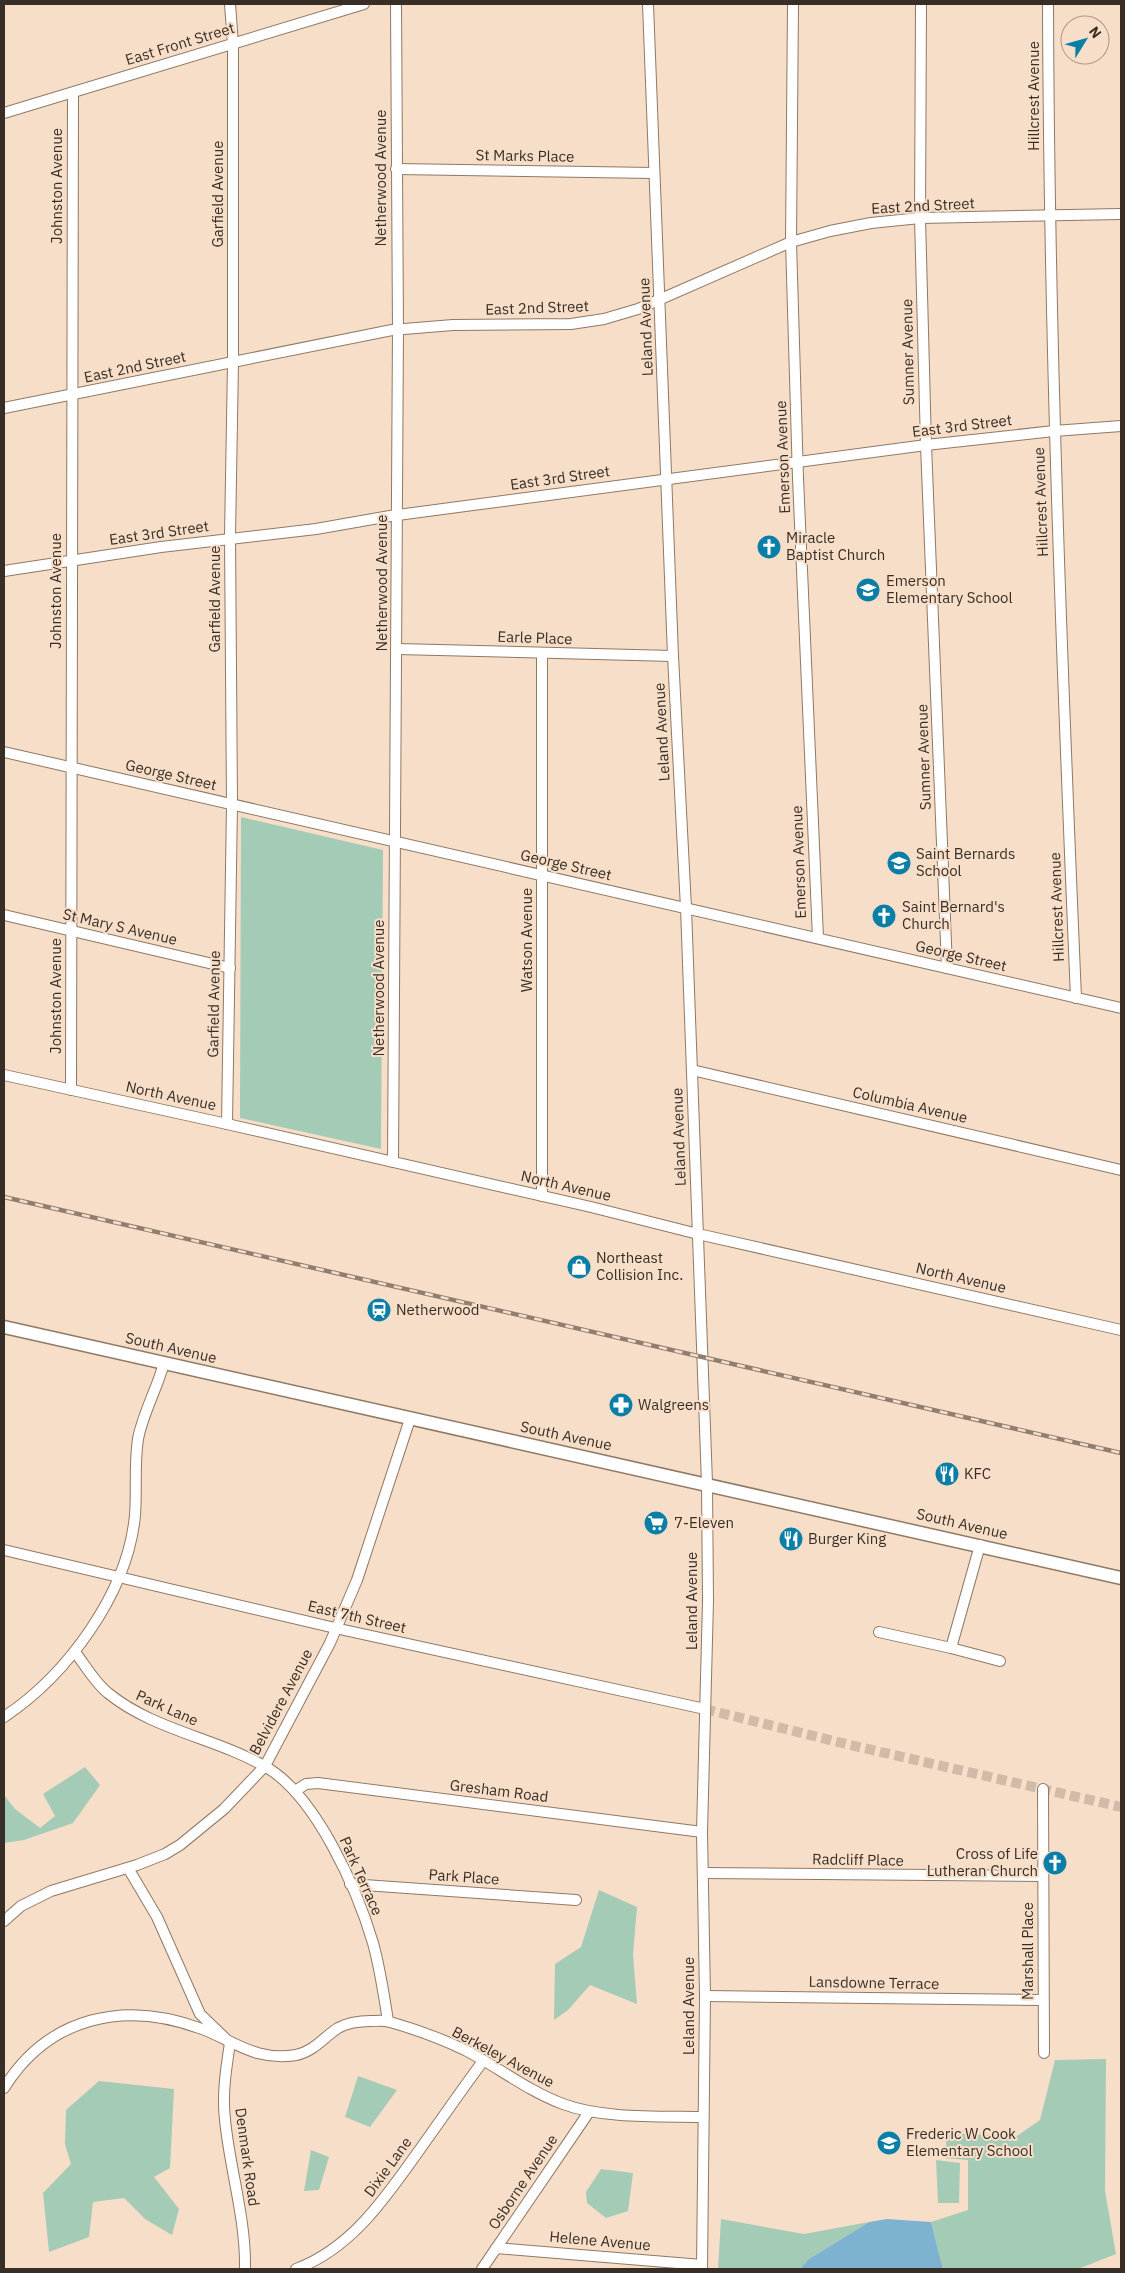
<svg xmlns="http://www.w3.org/2000/svg" width="1125" height="2273" font-family="'IBM Plex Sans',sans-serif">
  <style>
    .green { fill: #a4cbb6 }
    .water { fill: #7db3d1 }
    .lines { fill: none; stroke-linecap: round; stroke-linejoin: round }
    .minor-tunnel { stroke: #d1bba8; stroke-width: 10; stroke-dasharray: 10 5; stroke-linecap: butt }
    .minor-casing { stroke: #8f7965; stroke-width: 12 }
    .major-casing { stroke: #8f7965; stroke-width: 15 }
    .minor { stroke: #fff; stroke-width: 10 }
    .major { stroke: #fff; stroke-width: 12 }
    .rail-casing { stroke: #907f70; stroke-width: 4.5 }
    .rail { stroke: #f7dec8; stroke-width: 2.5; stroke-dasharray: 8; stroke-linecap: butt }
    .labels { text-anchor: middle; stroke-width: 4; stroke-linejoin: round; paint-order: stroke }
    .street-label { font-size: 15px; fill: #382e26; stroke: #f7dec8 }
    .poi-label { font-size: 15px; fill: #382e26; stroke: #f7dec8; text-anchor: start }
  </style>
  <rect width="100%" height="100%" fill="#f7dec8"/>
  <g class="green">
    <path d="M241,817L383,850L381,1149L240,1118Z"/>
    <path d="M85,1767L100,1785L73,1823L24,1840L4,1843V1795L15,1809L40,1828L55,1816L43,1794Z"/>
    <path d="M599,1890L637,1907L633,1955L637,2004L590,1985L568,2010L554,2020L555,1964L581,1947Z"/>
    <path d="M1106,2059L1105,2191L1116,2254L1078,2269H943L931,2222L968,2210V2160L945,2158L947,2133L1017,2136L1040,2120L1055,2060Z"/>
    <path d="M358,2076L397,2090L370,2127L345,2117Z"/>
    <path d="M99,2081L174,2089L170,2168L154,2177L179,2209L172,2235L145,2219L124,2198L93,2202L89,2237L49,2252L43,2193L71,2164L65,2144L66,2110Z"/>
    <path d="M311,2150L329,2157L319,2190L304,2191Z"/>
    <path d="M936,2160L960,2163L959,2203H938Z"/>
    <path d="M601,2169L633,2173L628,2211L606,2218L587,2203L586,2192Z"/>
    <path d="M721,2219L804,2234L869,2222L809,2259L800,2269H718Z"/>
  </g>
  <path class="water" d="M887,2219L931,2222L943,2269H800L809,2259L869,2222Z"/>
  <g class="lines">
    <path class="minor-tunnel" d="M705,1709L846,1744L1121,1807"/>
    <defs>
      <g id="minor">
        <path d="M648,4L673,656L686,908L707,1483L708,1601L702,1832L705,1996L702,2269"/>
        <path d="M793,4L791,242L798,478L818,938"/>
        <path d="M921,4L920,218L926,445L947,968"/>
        <path d="M1048,4C1049,336 1062,667 1076,998"/>
        <path d="M4,113L364,4"/>
        <path d="M396,169L654,173"/>
        <path d="M4,408L392,330L453,325L571,324L604,319L638,309L791,242L830,231L871,223L920,218L1121,214"/>
        <path d="M4,571L161,547L316,529L390,516L926,445L1054,431L1121,426"/>
        <path d="M397,649L673,656"/>
        <path d="M542,654V1196"/>
        <path d="M4,752L1121,1008"/>
        <path d="M4,915L230,968"/>
        <path d="M692,1070L1121,1170"/>
        <path d="M4,1075L227,1124L591,1207L698,1234L1121,1330"/>
        <path d="M71,1090L73,93"/>
        <path d="M227,1124L232,804L230,536L233,363V44L230,4"/>
        <path d="M393,1162L398,329L396,4"/>
        <path d="M4,1550L335,1628L705,1709"/>
        <path d="M879,1632L951,1648L1000,1661"/>
        <path d="M951,1648L980,1545"/>
        <path d="M75,1652C85,1665 95,1683 108,1693C153,1730 216,1738 266,1767C316,1796 357,1889 373,1943C380,1968 384,1995 388,2021"/>
        <path d="M4,1717C67,1675 128,1593 135,1515C137,1490 134,1464 138,1439C143,1413 157,1389 164,1363"/>
        <path d="M1043,1789L1044,2053"/>
        <path d="M295,1791L306,1784L318,1783L702,1832"/>
        <path d="M128,1868L157,1917L200,2014L230,2043C226,2069 222,2094 225,2120C230,2170 246,2219 245,2269"/>
        <path d="M703,1873L1043,1876"/>
        <path d="M350,1884L576,1900"/>
        <path d="M4,1921L21,1906L51,1891L137,1865L165,1854L180,1845L224,1809L265,1766L330,1643L357,1580L410,1419"/>
        <path d="M705,1996L1043,2000"/>
        <path d="M4,2088C49,2016 125,2000 202,2029C234,2041 257,2062 296,2055C313,2052 324,2037 338,2028C347,2023 360,2021 371,2021C377,2021 384,2020 390,2022C415,2029 442,2039 465,2050C498,2067 528,2091 563,2104C603,2119 660,2116 703,2117"/>
        <path d="M496,2248L702,2265"/>
        <path d="M296,2269C352,2248 385,2198 418,2152C440,2121 461,2091 483,2061"/>
        <path d="M482,2269L589,2112"/>
      </g>
      <path id="major" d="M4,1327C376,1411 749,1491 1121,1578"/>
    </defs>
    <use href="#minor" class="minor-casing"/>
    <use href="#major" class="major-casing"/>
    <use href="#minor" class="minor"/>
    <use href="#major" class="major"/>
    <defs>
      <path id="rail" d="M4,1197L1121,1453"/>
    </defs>
    <use href="#rail" class="rail-casing"/>
    <use href="#rail" class="rail"/>
  </g>
  <defs>
    <symbol id="church-disc" viewBox="-11 -11 22 22"><circle r="9.5" fill="#097ea6" stroke="#f7dec8"/><path d="M-1.2-6h2.4v3.5h3.3v2.4h-3.3V6h-2.4V-.1h-3.3v-2.4h3.3Z" fill="#fff"/></symbol>
    <symbol id="school-disc" viewBox="-11 -11 22 22"><circle r="9.5" fill="#097ea6" stroke="#f7dec8"/><path d="M0-5L7-2L0 1L-7-2ZM-4 1L0 2.5L4 1V4Q0 6-4 4Z" fill="#fff"/></symbol>
    <symbol id="shop-disc" viewBox="-11 -11 22 22"><circle r="9.5" fill="#097ea6" stroke="#f7dec8"/><path d="M-5-2.5h2.3a2.7 3.5 0 0 1 5.4 0H5L5.5 6h-11ZM-1.5-2.5h3a1.5 2.3 0 0 0-3 0Z" fill="#fff"/></symbol>
    <symbol id="station-disc" viewBox="-11 -11 22 22"><circle r="9.5" fill="#097ea6" stroke="#f7dec8"/><path d="M-3-6H3Q5-6 5-4V2Q5 4 3 4L4.5 6H3L1.5 4h-3L-3 6H-4.5L-3 4Q-5 4-5 2V-4Q-5-6-3-6ZM-3.5-4v3h7v-3ZM-3.5 1v1.5H-2V1ZM2 1v1.5H3.5V1Z" fill="#fff"/></symbol>
    <symbol id="pharmacy-disc" viewBox="-11 -11 22 22"><circle r="9.5" fill="#097ea6" stroke="#f7dec8"/><path d="M-2-6h4v4h4v4h-4v4h-4v-4h-4v-4h4Z" fill="#fff"/></symbol>
    <symbol id="restaurant-disc" viewBox="-11 -11 22 22"><circle r="9.5" fill="#097ea6" stroke="#f7dec8"/><path d="M-5-6h1v4h1v-4h1v4h1v-4h1v5L-1.5 .5V6h-2V.5L-5-1ZM5-6V6H3V1.5H1.5Q1.5-4 5-6Z" fill="#fff"/></symbol>
    <symbol id="supermarket-disc" viewBox="-11 -11 22 22"><circle r="9.5" fill="#097ea6" stroke="#f7dec8"/><path d="M-6-5.5h2.5l.6 2H6L4.5 2H-2.5L-4.4-4H-6ZM-1.5 3.2a1.3 1.3 0 1 0 .1 0ZM3 3.2a1.3 1.3 0 1 0 .1 0Z" fill="#fff"/></symbol>
  </defs>
  <g fill-rule="evenodd">
    <use href="#church-disc" x="755" y="533" width="28" height="28"/>
    <use href="#school-disc" x="854" y="576" width="28" height="28"/>
    <use href="#school-disc" x="885" y="849" width="28" height="28"/>
    <use href="#church-disc" x="870" y="902" width="28" height="28"/>
    <use href="#shop-disc" x="565" y="1253" width="28" height="28"/>
    <use href="#station-disc" x="365" y="1296" width="28" height="28"/>
    <use href="#pharmacy-disc" x="607" y="1391" width="28" height="28"/>
    <use href="#restaurant-disc" x="933" y="1460" width="28" height="28"/>
    <use href="#supermarket-disc" x="642" y="1509" width="28" height="28"/>
    <use href="#restaurant-disc" x="777" y="1525" width="28" height="28"/>
    <use href="#church-disc" x="1041" y="1849" width="28" height="28"/>
    <use href="#school-disc" x="875" y="2129" width="28" height="28"/>
  </g>
  <g class="labels">
    <g class="street-label">
      <text transform="translate(180 44) rotate(-17)" y="5">East Front Street</text>
      <text transform="translate(1034 96) rotate(-90)" y="5">Hillcrest Avenue</text>
      <text transform="translate(525 156) rotate(1)" y="5">St Marks Place</text>
      <text transform="translate(381 178) rotate(-90)" y="5">Netherwood Avenue</text>
      <text transform="translate(57 186) rotate(-90)" y="5">Johnston Avenue</text>
      <text transform="translate(218 194) rotate(-90)" y="5">Garfield Avenue</text>
      <text transform="translate(923 206) rotate(-3)" y="5">East 2nd Street</text>
      <text transform="translate(537 308) rotate(-2)" y="5">East 2nd Street</text>
      <text transform="translate(646 327) rotate(-92)" y="5">Leland Avenue</text>
      <text transform="translate(908 352) rotate(-91)" y="5">Sumner Avenue</text>
      <text transform="translate(135 367) rotate(-12)" y="5">East 2nd Street</text>
      <text transform="translate(962 426) rotate(-7)" y="5">East 3rd Street</text>
      <text transform="translate(783 457) rotate(-92)" y="5">Emerson Avenue</text>
      <text transform="translate(560 478) rotate(-8)" y="5">East 3rd Street</text>
      <text transform="translate(1041 502) rotate(-92)" y="5">Hillcrest Avenue</text>
      <text transform="translate(159 533) rotate(-8)" y="5">East 3rd Street</text>
      <text transform="translate(382 583) rotate(-90)" y="5">Netherwood Avenue</text>
      <text transform="translate(56 591) rotate(-90)" y="5">Johnston Avenue</text>
      <text transform="translate(215 599) rotate(-90)" y="5">Garfield Avenue</text>
      <text transform="translate(535 638) rotate(2)" y="5">Earle Place</text>
      <text transform="translate(662 732) rotate(-93)" y="5">Leland Avenue</text>
      <text transform="translate(924 757) rotate(-92)" y="5">Sumner Avenue</text>
      <text transform="translate(171 775) rotate(13)" y="5">George Street</text>
      <text transform="translate(799 862) rotate(-92)" y="5">Emerson Avenue</text>
      <text transform="translate(566 865) rotate(13)" y="5">George Street</text>
      <text transform="translate(1057 907) rotate(-92)" y="5">Hillcrest Avenue</text>
      <text transform="translate(120 927) rotate(13)" y="5">St Mary S Avenue</text>
      <text transform="translate(527 940) rotate(-90)" y="5">Watson Avenue</text>
      <text transform="translate(961 956) rotate(13)" y="5">George Street</text>
      <text transform="translate(379 988) rotate(-90)" y="5">Netherwood Avenue</text>
      <text transform="translate(56 996) rotate(-90)" y="5">Johnston Avenue</text>
      <text transform="translate(214 1004) rotate(-89)" y="5">Garfield Avenue</text>
      <text transform="translate(171 1096) rotate(12)" y="5">North Avenue</text>
      <text transform="translate(910 1105) rotate(13)" y="5">Columbia Avenue</text>
      <text transform="translate(679 1137) rotate(-92)" y="5">Leland Avenue</text>
      <text transform="translate(566 1186) rotate(13)" y="5">North Avenue</text>
      <text transform="translate(961 1278) rotate(13)" y="5">North Avenue</text>
      <text transform="translate(171 1348) rotate(13)" y="5">South Avenue</text>
      <text transform="translate(566 1436) rotate(12)" y="5">South Avenue</text>
      <text transform="translate(962 1524) rotate(13)" y="5">South Avenue</text>
      <text transform="translate(692 1601) rotate(-90)" y="5">Leland Avenue</text>
      <text transform="translate(357 1617) rotate(13)" y="5">East 7th Street</text>
      <text transform="translate(281 1702) rotate(-62)" y="5">Belvidere Avenue</text>
      <text transform="translate(167 1708) rotate(24)" y="5">Park Lane</text>
      <text transform="translate(499 1791) rotate(7)" y="5">Gresham Road</text>
      <text transform="translate(858 1860) rotate(1)" y="5">Radcliff Place</text>
      <text transform="translate(361 1876) rotate(66)" y="5">Park Terrace</text>
      <text transform="translate(464 1877) rotate(4)" y="5">Park Place</text>
      <text transform="translate(1028 1951) rotate(-90)" y="5">Marshall Place</text>
      <text transform="translate(874 1983) rotate(1)" y="5">Lansdowne Terrace</text>
      <text transform="translate(689 2006) rotate(-90)" y="5">Leland Avenue</text>
      <text transform="translate(503 2057) rotate(28)" y="5">Berkeley Avenue</text>
      <text transform="translate(247 2157) rotate(82)" y="5">Denmark Road</text>
      <text transform="translate(388 2167) rotate(-54)" y="5">Dixie Lane</text>
      <text transform="translate(523 2182) rotate(-56)" y="5">Osborne Avenue</text>
      <text transform="translate(600 2241) rotate(5)" y="5">Helene Avenue</text>
    </g>
    <g class="poi-label">
      <text x="786" y="543">Miracle<tspan x="786" dy="17">Baptist Church</tspan></text>
      <text x="886" y="586">Emerson<tspan x="886" dy="17">Elementary School</tspan></text>
      <text x="916" y="859">Saint Bernards<tspan x="916" dy="17">School</tspan></text>
      <text x="902" y="912">Saint Bernard's<tspan x="902" dy="17">Church</tspan></text>
      <text x="596" y="1263">Northeast<tspan x="596" dy="17">Collision Inc.</tspan></text>
      <text x="396" y="1315">Netherwood</text>
      <text x="638" y="1410">Walgreens</text>
      <text x="964" y="1479">KFC</text>
      <text x="674" y="1528">7-Eleven</text>
      <text x="808" y="1544">Burger King</text>
      <text x="1038" y="1859" text-anchor="end">Cross of Life<tspan x="1038" dy="17">Lutheran Church</tspan></text>
      <text x="906" y="2139">Frederic W Cook<tspan x="906" dy="17">Elementary School</tspan></text>
    </g>
  </g>
  <rect width="1125" height="2273" fill="none" stroke="#382e26" stroke-width="10"/>
  <g transform="translate(1085 40) rotate(53)"><circle r="24" fill="#f7dec8" stroke="#ab9887"/>
  <path d="M0-4L9 19L0 12L-9 19Z" fill="#097ea6"/>
  <text y="-8" font-size="14" font-weight="bold" text-anchor="middle" fill="#382e26">N</text>
  </g>
</svg>
